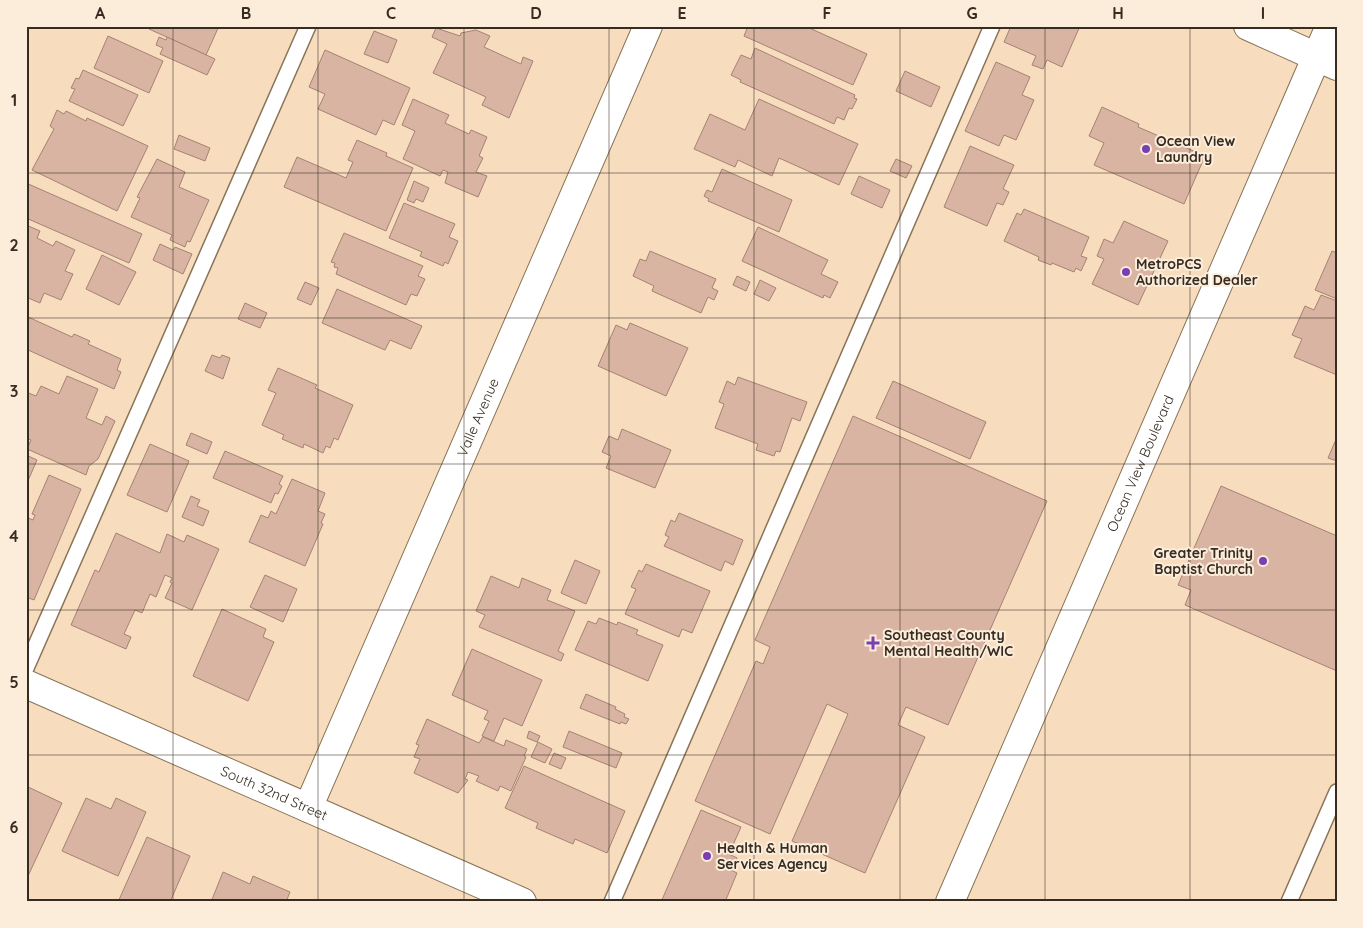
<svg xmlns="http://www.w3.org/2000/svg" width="1363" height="928" font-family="Quicksand,sans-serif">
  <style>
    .building { fill: #d9b4a3; stroke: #a58272 }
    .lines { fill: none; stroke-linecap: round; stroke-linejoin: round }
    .lane-casing { stroke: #8a7357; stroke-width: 18 }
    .street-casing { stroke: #8a7357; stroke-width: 30 }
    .secondary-casing { stroke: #8a7357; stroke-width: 30 }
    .lane { stroke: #fff; stroke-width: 15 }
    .street { stroke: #fff; stroke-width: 28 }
    .secondary { stroke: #fff; stroke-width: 28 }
    .grid { fill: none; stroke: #362c21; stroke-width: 1; stroke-opacity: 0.55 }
    .poi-dot { fill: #7a3eb3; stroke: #fcecda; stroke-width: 2 }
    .labels { text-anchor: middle; stroke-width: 4; stroke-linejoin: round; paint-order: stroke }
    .poi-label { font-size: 14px; font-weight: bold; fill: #362c21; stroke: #fcecda; text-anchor: start }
    .street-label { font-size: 14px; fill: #362c21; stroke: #fcecda }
    .neatline { fill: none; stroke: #362c21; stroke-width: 2 }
    .grid-label { font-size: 16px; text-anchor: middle; font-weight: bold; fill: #362c21 }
  </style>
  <rect width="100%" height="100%" fill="#f7ddbe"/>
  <g class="building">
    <path d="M150,26H219L206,55L149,29Z"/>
    <path d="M748,26H805L867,54L853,85L744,36Z"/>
    <path d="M1011,26H1080L1062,67L1047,60L1043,69L1032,65L1036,56L1004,42Z"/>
    <path d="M436,28L460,36L461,33L476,30L490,36L484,47L521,64L523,57L533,61L509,118L482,105L486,97L433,73L447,44L432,37Z"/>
    <path d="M374,31L397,40L388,63L364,54Z"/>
    <path d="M108,36L163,61L149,93L94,68Z"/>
    <path d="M159,37L166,40L167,37L215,59L207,75L160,54L163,48L156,45Z"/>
    <path d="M755,48L855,95L854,98L857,99L852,109L849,108L844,120L837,117L834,124L740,82L741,80L731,75L741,55L751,59Z"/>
    <path d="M325,50L410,88L394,125L383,120L376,135L318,109L325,94L309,87Z"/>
    <path d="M996,62L1030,77L1022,95L1034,100L1016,140L1004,135L999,146L965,131Z"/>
    <path d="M83,70L138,95L123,126L69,101L75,89L71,88L76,78L79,79Z"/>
    <path d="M905,71L940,87L931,107L896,91Z"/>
    <path d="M413,99L449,115L445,123L469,134L471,130L487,137L479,156L483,158L476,172L487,176L478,197L445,183L448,172L443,170L440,176L403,159L415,131L402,125Z"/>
    <path d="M759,99L858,144L839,185L779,158L772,176L738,160L735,167L694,149L710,114L745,130Z"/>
    <path d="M1102,107L1139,124L1138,127L1205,156L1184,204L1094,165L1104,143L1089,136Z"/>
    <path d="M57,110L64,114L66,111L86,121L87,118L148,146L117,211L32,170L54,129L50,126Z"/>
    <path d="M179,135L210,148L205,161L174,149Z"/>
    <path d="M357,140L387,153L386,156L413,168L386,231L284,187L297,157L346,178L353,162L348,160Z"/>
    <path d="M970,146L1014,165L1003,189L1009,192L1003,205L997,203L987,226L944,207Z"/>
    <path d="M157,159L185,172L179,187L209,200L190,242L187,241L185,247L170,240L172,235L131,217L140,198L137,197Z"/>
    <path d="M896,159L912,166L906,178L890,171Z"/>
    <path d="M722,169L792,200L779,232L708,201L709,199L704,196L707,190L712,192Z"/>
    <path d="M859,176L890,190L882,208L851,194Z"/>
    <path d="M414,181L429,188L423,202L416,199L414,203L407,200Z"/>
    <path d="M26,183L142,234L129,263L26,218Z"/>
    <path d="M404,203L455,224L449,237L458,241L448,264L445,262L443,266L420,256L422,252L389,238Z"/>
    <path d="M1024,209L1089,237L1081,256L1087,258L1081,271L1076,268L1074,272L1052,263L1051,265L1038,260L1039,257L1004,241L1017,213L1021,215Z"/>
    <path d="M1124,221L1168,241L1138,305L1092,284L1104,259L1097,256L1104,239L1113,243Z"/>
    <path d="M26,225L40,231L37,238L53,246L56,241L75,250L65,271L73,274L61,300L44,293L40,303L26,297Z"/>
    <path d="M758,227L828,260L821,274L838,282L830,298L824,295L823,298L742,261Z"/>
    <path d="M344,233L423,266L418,276L425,279L417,296L411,294L406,305L336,274L338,268L334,267L335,263L331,262Z"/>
    <path d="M160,244L173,250L175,247L192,254L183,274L153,260Z"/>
    <path d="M650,251L716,279L712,288L718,291L714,300L708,297L701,313L652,291L654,286L633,276L640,259L646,261Z"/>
    <path d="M1332,251L1337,253V299L1315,290Z"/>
    <path d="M102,255L136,272L119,305L86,289Z"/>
    <path d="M737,276L750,282L746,291L733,285Z"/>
    <path d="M760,280L776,288L769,301L754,294Z"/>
    <path d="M305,282L319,288L311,305L297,299Z"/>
    <path d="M337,289L422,326L411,349L390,340L385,350L322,323Z"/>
    <path d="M1321,295L1337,301V375L1294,357L1302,339L1292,335L1305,306L1314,310Z"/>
    <path d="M245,303L267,313L260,328L238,319Z"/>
    <path d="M26,316L72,337L74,334L90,341L88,344L121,359L117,370L121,372L114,389L26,349Z"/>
    <path d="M630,323L688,348L666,396L598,366L616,325L627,330Z"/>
    <path d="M212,355L220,358L222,355L230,358L223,379L205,371Z"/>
    <path d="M278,368L317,385L315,388L353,405L338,440L334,438L330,448L326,446L323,453L304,444L303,448L282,439L284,435L262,425L276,393L268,390Z"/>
    <path d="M67,376L98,389L86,418L102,425L106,416L115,421L98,459L89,466L86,475L27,449L31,440L26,438V392L36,396L41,386L59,394Z"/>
    <path d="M738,377L807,402L800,421L792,418L780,452L776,451L774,456L756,450L758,444L715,428L724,404L719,402L727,381L735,385Z"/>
    <path d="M893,381L986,422L970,459L876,418Z"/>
    <path d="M853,416L1047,501L948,725L906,707L898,725L925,737L865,873L792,841L848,714L827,704L770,834L695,801L756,661L763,664L770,647L755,640Z"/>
    <path d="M622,429L671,450L655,488L606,468L611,456L602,452L609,436L618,440Z"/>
    <path d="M191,433L212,442L207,454L186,445Z"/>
    <path d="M1337,437V461L1328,458Z"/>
    <path d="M150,444L189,461L167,512L127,495Z"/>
    <path d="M225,451L283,476L279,484L282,486L278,494L275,493L271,503L213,478Z"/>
    <path d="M26,455L37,460L27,483H26Z"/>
    <path d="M49,475L81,489L34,600L26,597V517L33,520L35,515L32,514Z"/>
    <path d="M292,479L325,493L318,511L325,514L321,523L323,524L305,566L249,542L261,515L268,518L271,511L276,514Z"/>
    <path d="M1221,486L1337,536V671L1185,605L1191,590L1178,585Z"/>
    <path d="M191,496L200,500L197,506L209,511L203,526L182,517Z"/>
    <path d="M679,513L743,540L733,565L725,561L721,571L664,546L669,537L665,535L671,520L675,522Z"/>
    <path d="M116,533L160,553L167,534L184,542L187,535L219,549L192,610L165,598L172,583L170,582L172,578L165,575L156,597L150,594L142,613L135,610L124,634L131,637L126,649L71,625L95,570L99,572Z"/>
    <path d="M575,560L600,571L586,604L561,593Z"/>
    <path d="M646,564L710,591L692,633L682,629L679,637L625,614L636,589L631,587L639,570L642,572Z"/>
    <path d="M265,575L297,589L283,622L250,607Z"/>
    <path d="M491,576L519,588L522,578L551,590L547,600L575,611L558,651L564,654L561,661L479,627L485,615L476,611Z"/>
    <path d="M222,609L266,629L263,637L274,642L248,701L193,676Z"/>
    <path d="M599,618L617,625L618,622L638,630L636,634L663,645L648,681L575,650L588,621L596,624Z"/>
    <path d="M472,649L542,680L522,726L504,718L494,741L482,736L489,721L484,719L488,711L452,695Z"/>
    <path d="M586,694L616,707L615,709L625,714L624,717L629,719L626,724L621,722L620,724L580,708Z"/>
    <path d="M427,719L479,743L483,737L504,746L506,740L527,749L524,756L526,757L511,791L500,786L498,791L476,781L479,776L468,772L465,779L468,780L458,793L414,773L420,759L414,757L419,745L416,744Z"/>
    <path d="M529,731L540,736L537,742L527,738Z"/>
    <path d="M569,731L622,753L616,768L563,747Z"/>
    <path d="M538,742L552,749L545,763L531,757Z"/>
    <path d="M554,753L566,758L561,769L549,764Z"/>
    <path d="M524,766L625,811L607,853L575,839L573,844L536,828L538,823L505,808Z"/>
    <path d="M26,786L62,803L28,876L26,875Z"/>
    <path d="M86,798L111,809L116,798L146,812L118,876L62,851Z"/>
    <path d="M701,810L741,827L729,854L737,858L731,870L737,873L725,902H661Z"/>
    <path d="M147,837L190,856L170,902H118Z"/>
    <path d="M223,872L250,884L253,876L290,892L286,902H211Z"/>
  </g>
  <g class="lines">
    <defs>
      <g id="lane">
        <path d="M26,668L308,26"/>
        <path d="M612,902L992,26"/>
        <path d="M1289,902L1337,792"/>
      </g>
      <g id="street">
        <path id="s1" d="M308,808L648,26"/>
      </g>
      <g id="secondary">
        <path d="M1248,26L1337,66"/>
        <path id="s2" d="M26,684L522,902"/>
        <path id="s3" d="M950,902L1330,26"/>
      </g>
    </defs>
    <use href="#lane" class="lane-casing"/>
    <use href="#street" class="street-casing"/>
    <use href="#secondary" class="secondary-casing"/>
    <use href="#lane" class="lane"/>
    <use href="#street" class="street"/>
    <use href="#secondary" class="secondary"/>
  </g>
  <path class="grid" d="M173,26V902M318,26V902M464,26V902M609,26V902M754,26V902M900,26V902M1045,26V902M1190,26V902M26,173H1337M26,318H1337M26,464H1337M26,610H1337M26,755H1337"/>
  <g class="poi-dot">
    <circle cx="1146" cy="149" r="5"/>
    <circle cx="1126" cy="272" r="5"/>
    <circle cx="1263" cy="561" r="5"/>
    <path d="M870.5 635.5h5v5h5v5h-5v5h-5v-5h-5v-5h5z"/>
    <circle cx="707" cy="856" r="5"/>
  </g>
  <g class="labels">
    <g class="poi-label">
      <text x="1156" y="146">Ocean View<tspan x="1156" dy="16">Laundry</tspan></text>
      <text x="1136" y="269">MetroPCS<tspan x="1136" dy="16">Authorized Dealer</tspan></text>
      <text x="1253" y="558" text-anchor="end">Greater Trinity<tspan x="1253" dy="16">Baptist Church</tspan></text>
      <text x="884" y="640">Southeast County<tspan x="884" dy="16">Mental Health/WIC</tspan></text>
      <text x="717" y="853">Health &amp; Human<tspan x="717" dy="16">Services Agency</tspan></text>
    </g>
    <g class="street-label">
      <text dy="5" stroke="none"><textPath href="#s1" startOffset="426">Valle Avenue</textPath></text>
      <text dy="5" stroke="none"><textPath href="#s3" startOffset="478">Ocean View Boulevard</textPath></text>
      <text dy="5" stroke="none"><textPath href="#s2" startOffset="271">South 32nd Street</textPath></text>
    </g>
  </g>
  <rect width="1363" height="928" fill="none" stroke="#fcecda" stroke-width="55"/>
  <rect x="28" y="28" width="1308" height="872" class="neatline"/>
  <g class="grid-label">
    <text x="100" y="19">A</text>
    <text x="246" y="19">B</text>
    <text x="391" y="19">C</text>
    <text x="536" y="19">D</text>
    <text x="682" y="19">E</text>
    <text x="827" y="19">F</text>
    <text x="972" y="19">G</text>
    <text x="1118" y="19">H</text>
    <text x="1263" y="19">I</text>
    <text x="14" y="106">1</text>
    <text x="14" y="251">2</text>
    <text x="14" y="397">3</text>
    <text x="14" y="542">4</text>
    <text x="14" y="688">5</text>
    <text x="14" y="833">6</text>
  </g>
</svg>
